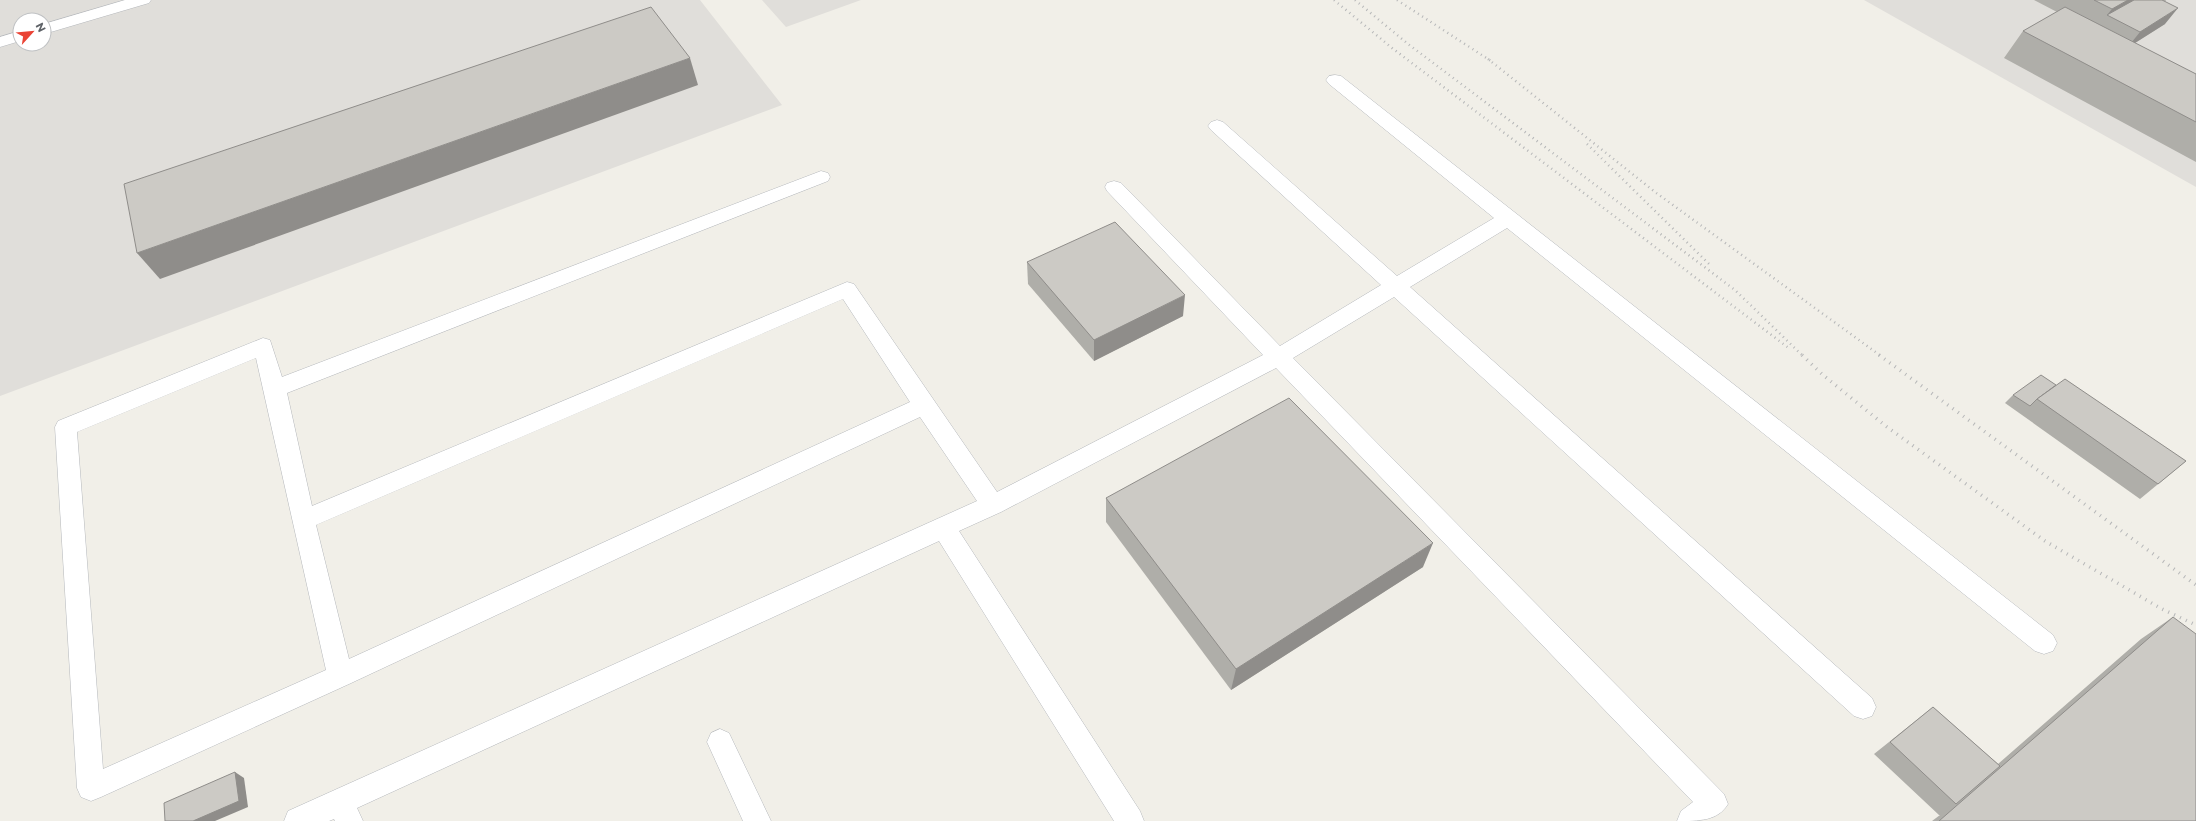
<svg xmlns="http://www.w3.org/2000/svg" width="2196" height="821" font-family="Montserrat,sans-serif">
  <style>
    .industrial { fill: #e0deda; fill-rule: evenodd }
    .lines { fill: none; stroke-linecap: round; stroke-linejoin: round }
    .service-casing { stroke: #b5b8bc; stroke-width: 1 }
    .service { fill: #fff; fill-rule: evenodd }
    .rail-far1 { stroke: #b6b7b8; stroke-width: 2.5; stroke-dasharray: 1 4; stroke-linecap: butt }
    .rail { stroke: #b6b7b8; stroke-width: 3.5; stroke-dasharray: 1 5.5; stroke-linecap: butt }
    .wall { fill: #afaea9 }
    .shaded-wall { fill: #8f8d8a }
    .building { fill: #cccac5; stroke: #8f8d8a }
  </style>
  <rect width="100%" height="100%" fill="#f1efe8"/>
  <g class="industrial">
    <path d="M0,0H700L782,105L0,396ZM20,20H44V44H20Z"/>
    <path d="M762,0H861L786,27Z"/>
    <path d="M1864,0H2196V187Z"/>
  </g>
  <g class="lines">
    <defs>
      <g id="service">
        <path d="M125,0H151L149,3L44,34V24Z"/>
        <path d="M20,31V41L0,47V37Z"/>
        <path d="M1335,75L1341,76L2053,635L2057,643L2053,651L2044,654L2035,651L1507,228L1410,287L1872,698L1876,707L1872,716L1863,719L1854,716L1394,297L1293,358L1724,794L1728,804C1718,821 1699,821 1677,821L1681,811L1693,802L1276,368L1001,512L959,531L1140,811L1144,821H1114L939,541L357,808L363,821H335L334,819L329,821H284L288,811L977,501L920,417L349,684L101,797L91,801L81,797L77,788L55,427L58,421L263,338L270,340L282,377L821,171L828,173L830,177L828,181L287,393L312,506L847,282L854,284L997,492L1263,355L1107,191L1105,187L1107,183L1114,181L1121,183L1280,346L1381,285L1211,130L1208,126L1211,122L1217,120L1223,122L1397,276L1494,218L1329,84L1326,80L1329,76ZM843,299L910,402L349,659L316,525ZM256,358L326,670L103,769L77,432Z"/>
        <path d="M720,729L729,733L771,821H743L707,742L711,733Z"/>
      </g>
    </defs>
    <use href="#service" class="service-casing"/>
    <use href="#service" class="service"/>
    <g class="rail-far1">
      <path d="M1334,0L1392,48L1790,349"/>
      <path d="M1355,0L1408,44L1735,290L1803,356"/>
      <path d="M1397,0L1491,61"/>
      <path d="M1488,59L1655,192L1881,356"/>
      <path d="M1587,144L1709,264"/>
    </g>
    <g class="rail">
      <path d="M1802,355L1823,375L1887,427L2045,541L2162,609L2196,625"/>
      <path d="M1879,355L2196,585"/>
    </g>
  </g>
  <g class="wall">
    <path d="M2034,0H2166L2165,2V24L2135,43L2196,74V162L2004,58L2023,31L2057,12Z"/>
    <path d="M1027,262L1183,316L1094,361L1028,284Z"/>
    <path d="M2056,385L2186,461L2140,499L2005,403L2013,395Z"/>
    <path d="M1106,498L1423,567L1231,690L1106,522Z"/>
    <path d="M2173,617L2196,821H1932L1940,815H1939L1874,754L1933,707L1998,764L2141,639Z"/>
  </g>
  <g class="shaded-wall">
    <path d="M2128,0H2148L2107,15L2112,9Z"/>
    <path d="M2178,8L2165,24L2127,48L2140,32Z"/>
    <path d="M690,58L698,85L160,279L137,253Z"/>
    <path d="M1185,295L1183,316L1094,361V340Z"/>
    <path d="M1433,543L1423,567L1231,690L1236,669Z"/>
    <path d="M235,772L244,778L248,807L215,821H193Z"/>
  </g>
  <g class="building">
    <path d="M2094,0H2128L2112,9Z"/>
    <path d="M2134,0H2162L2178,8L2140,32L2107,15Z"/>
    <path d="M651,7L690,58L137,253L124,184Z"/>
    <path d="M2065,7L2196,74V122L2023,31Z"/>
    <path d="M1115,222L1185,295L1094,340L1027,262Z"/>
    <path d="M2041,375L2056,385L2037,399L2030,406L2013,395Z"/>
    <path d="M2065,379L2186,461L2158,484L2037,399Z"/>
    <path d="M1289,398L1433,543L1236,669L1106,498Z"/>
    <path d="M2173,617L2196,634V821H1939Z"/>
    <path d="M1933,707L2000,766L1956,804L1890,742Z"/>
    <path d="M235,772L239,801L193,821H165L164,803Z"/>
  </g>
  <g transform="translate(32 32) rotate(63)"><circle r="19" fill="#ffffff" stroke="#bfc1c3"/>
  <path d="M0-3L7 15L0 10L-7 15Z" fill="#ea4335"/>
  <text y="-6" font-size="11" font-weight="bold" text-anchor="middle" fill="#5f6368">N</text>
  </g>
</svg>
